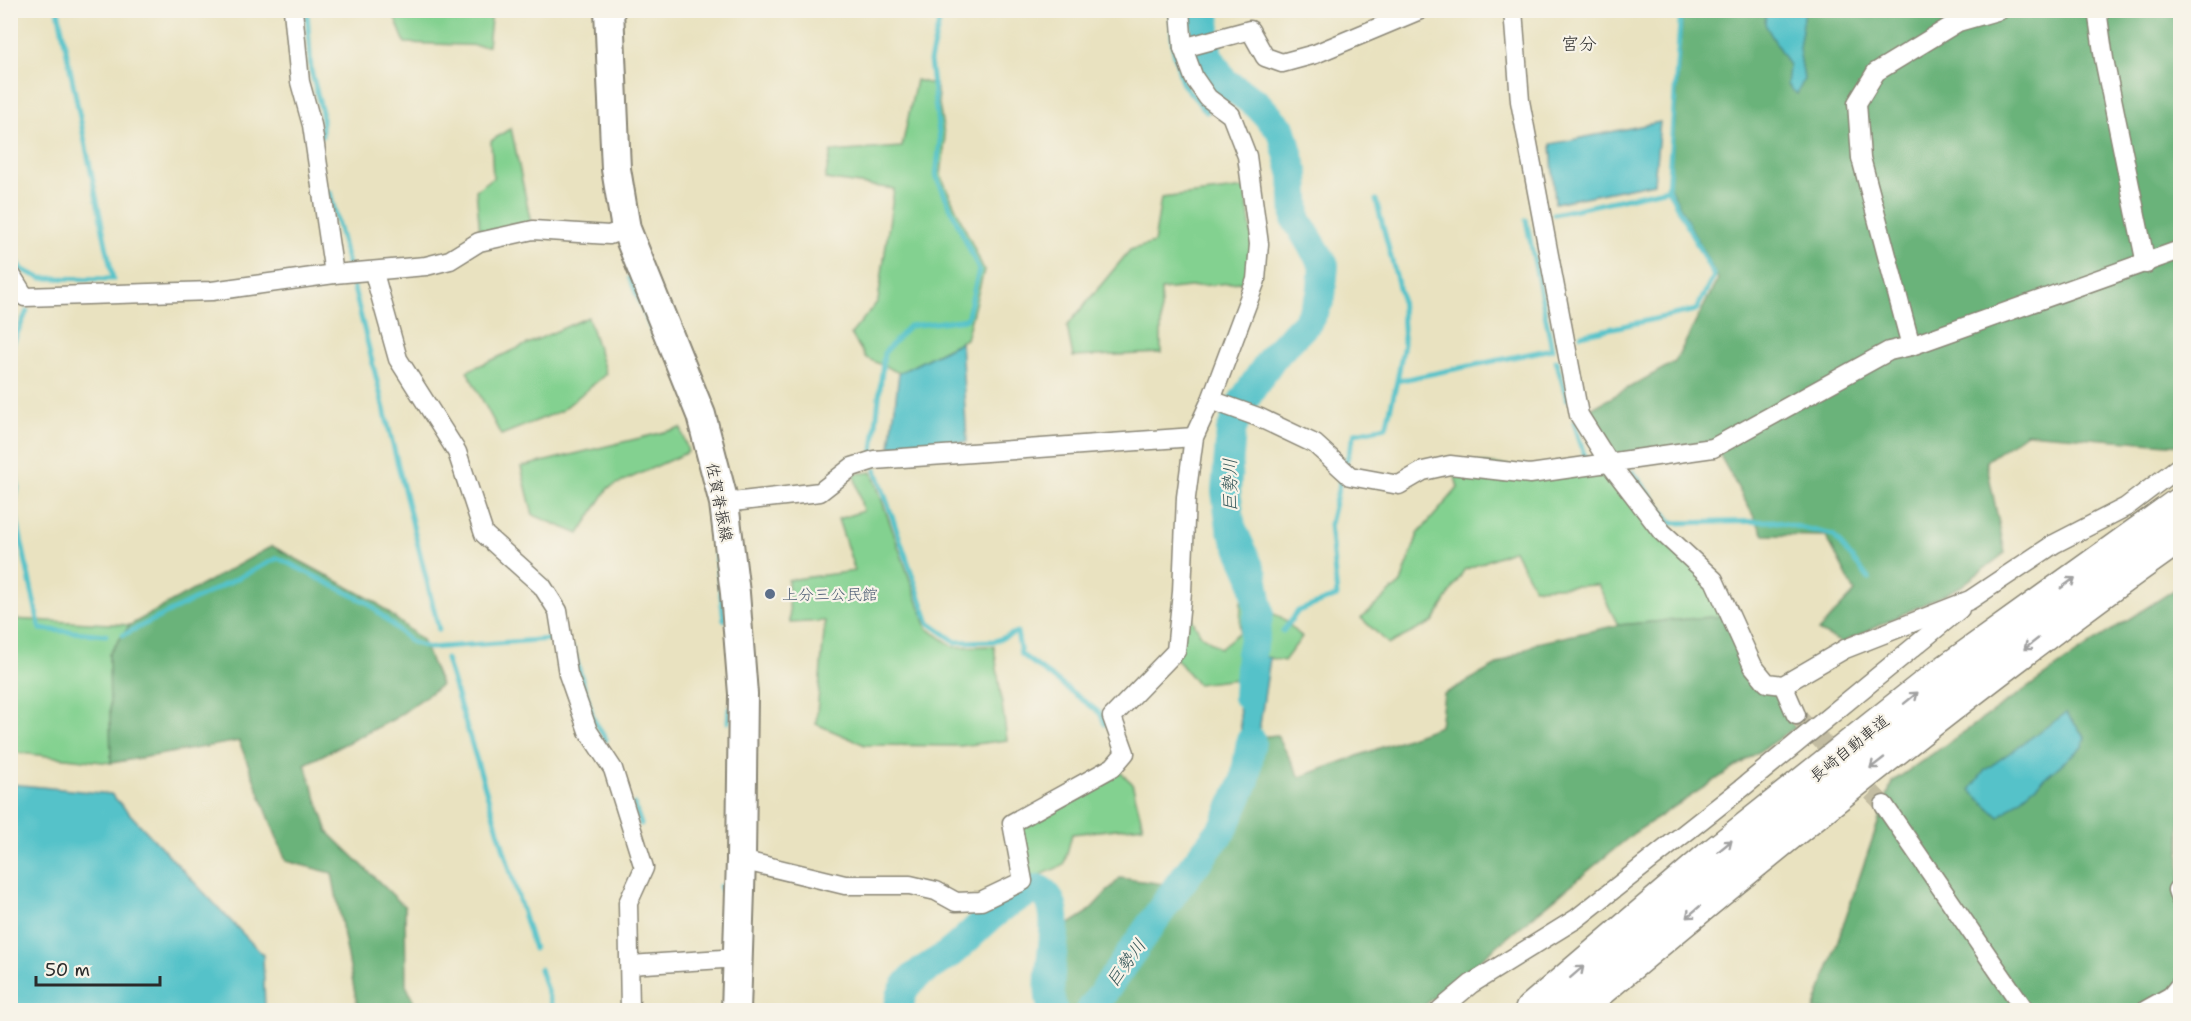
<svg xmlns="http://www.w3.org/2000/svg" width="2191" height="1021" font-family="'Shantell Sans','Klee One',sans-serif">
  <style>
    .green { fill: #83d190; stroke: #577e5e; stroke-width: 1.5 }
    .forest { fill: #6ab37a; stroke: #4a6f52; stroke-width: 1.5 }
    .water { fill: #54c2c9; stroke: #40767a; stroke-width: 1.5 }
    .lines { fill: none; stroke-linecap: round; stroke-linejoin: round }
    .stream { stroke: #54c2c9; stroke-width: 5 }
    .river { stroke: #54c2c9; stroke-width: 30 }
    .street-tunnel { stroke: #c3bda2; stroke-width: 18; stroke-dasharray: 18 9; stroke-linecap: butt }
    .street-casing { stroke: #8a8676; stroke-width: 21 }
    .primary-casing { stroke: #8a8676; stroke-width: 32 }
    .highway-casing { stroke: #8a8676; stroke-width: 36 }
    .street { stroke: #fff; stroke-width: 18 }
    .primary { stroke: #fff; stroke-width: 28 }
    .highway { stroke: #fff; stroke-width: 33 }
    .oneway { stroke: #a0a0a0 }
    .service-dot { fill: #5c6f8a; stroke: #f7f3e8; stroke-width: 2 }
    .labels { text-anchor: middle; stroke-width: 4.5; stroke-linejoin: round; paint-order: stroke }
    .street-label { font-size: 16px; fill: #2b2b2b; stroke: #f7f3e8 }
    .service-label { font-size: 16px; fill: #4e5e75; stroke: #f7f3e8; text-anchor: start }
    .neighbourhood-label { font-size: 18px; fill: #2b2b2b; stroke: #f7f3e8 }
    .water-label { font-size: 18px; font-style: italic; fill: #37585a; stroke: #f7f3e8 }
  </style>
  <rect width="100%" height="100%" fill="#f7f3e8"/>
  <filter id="ink" filterUnits="userSpaceOnUse"><feTurbulence type="fractalNoise" baseFrequency=".0167" numOctaves="2"/><feDisplacementMap in="SourceGraphic" scale="12" xChannelSelector="R" yChannelSelector="G"/><feConvolveMatrix kernelMatrix="1 2 1 2 8 2 1 2 1" color-interpolation-filters="sRGB"/></filter>
  <filter id="wash" filterUnits="userSpaceOnUse"><feTurbulence type="fractalNoise" baseFrequency=".008" numOctaves="4" result="noise"/><feDisplacementMap in="SourceGraphic" scale="24" xChannelSelector="R" yChannelSelector="G"/><feGaussianBlur stdDeviation="1.35" result="paint"/><feColorMatrix in="noise" values="0 0 0 0 0 0 0 0 0 0 0 0 0 0 0 0 0 1.4 0 .05"/><feComposite in="paint" operator="in"/></filter>
  <g filter="url(#wash)">
    <rect width="100%" height="100%" fill="#e9e2c0"/>
    <g class="green">
      <path d="M392,11H492L488,46L405,43Z"/>
      <path d="M916,80L936,85L945,141L941,176L984,270L966,339L899,373L866,358L851,334L878,301L894,189L825,179L831,152L902,147Z"/>
      <path d="M511,128L531,223L480,232L476,190L493,178L491,141Z"/>
      <path d="M1245,188L1253,244L1249,281L1161,290V353L1073,357L1067,326L1130,250L1154,243L1161,198Z"/>
      <path d="M588,317L606,374L561,411L501,435L467,371Z"/>
      <path d="M681,428L688,452L608,488L579,534L533,515L521,467Z"/>
      <path d="M1451,460L1535,468H1607L1711,584L1723,616L1618,625L1598,585L1534,588L1514,550L1464,570L1433,622L1389,644L1361,618L1401,583L1418,534L1458,488Z"/>
      <path d="M872,472L927,628L954,647L994,646L1007,740L960,746L865,745L816,724L825,621L790,623L788,580L855,571L838,519L863,511L854,474Z"/>
      <path d="M1177,593L1201,635L1220,648L1240,632L1241,601L1281,617L1302,637L1284,661L1245,653L1237,679L1197,684L1171,652Z"/>
      <path d="M10,619L130,625L109,654L111,763L11,752Z"/>
      <path d="M1119,771L1132,783L1143,826L1072,834L1064,865L1029,880L1017,823Z"/>
    </g>
    <g class="forest">
      <path d="M1683,11H2180V445L2026,433L1986,461L2005,553L1960,587L1842,643L1818,631L1855,592L1826,536L1764,535L1712,441L1609,457L1587,411L1675,362L1718,279L1670,187Z"/>
      <path d="M272,546L374,601L422,640L441,685L394,719L305,764L328,832L405,907L406,985L418,1010H358L332,873L286,861L239,741L111,763L109,654L130,625Z"/>
      <path d="M2180,586V1010H1814L1892,782L2099,638Z"/>
      <path d="M1723,616L1757,687L1778,692L1795,728L1634,833L1419,1010H1044L1039,995L1040,943L1087,913L1120,878L1172,885L1218,826L1230,797L1245,780L1255,758L1259,737L1277,735L1300,777L1440,726L1444,694L1537,643L1618,625Z"/>
    </g>
    <g class="water">
      <path d="M1766,11H1805L1799,48L1804,79L1797,94L1787,85L1789,66L1765,24Z"/>
      <path d="M1660,122L1654,183L1555,203L1551,144Z"/>
      <path d="M961,342L967,442L890,447L899,373Z"/>
      <path d="M1245,653L1270,658L1255,758L1245,780L1237,679Z"/>
      <path d="M2066,713L2085,737L2083,746L1999,817L1970,790L1985,770Z"/>
      <path d="M11,784L111,794L263,955L265,1010H11Z"/>
    </g>
    <g class="lines">
      <g class="stream">
        <path d="M307,10L311,70L322,112V136"/>
        <path d="M1171,10L1173,48L1182,83L1207,112"/>
        <path d="M330,192L439,630"/>
        <path d="M1376,200L1401,295L1404,343L1397,381"/>
        <path d="M1554,214L1668,189"/>
        <path d="M10,251L23,270L41,278L113,279L58,10"/>
        <path d="M630,278L654,336"/>
        <path d="M1581,335L1696,310L1714,276L1668,189L1681,10"/>
        <path d="M10,350L27,311"/>
        <path d="M1556,361L1567,399"/>
        <path d="M1574,422L1585,458"/>
        <path d="M10,448L18,486L14,506L40,629L106,635"/>
        <path d="M873,451L884,353L909,326L967,319L979,270L936,176L940,141L930,61L942,10"/>
        <path d="M1346,462L1355,433L1386,427L1397,381L1552,349L1526,220"/>
        <path d="M876,470L929,623L956,642L995,641L1017,632L1021,654L1100,713L1105,724"/>
        <path d="M1633,472L1672,523L1773,521L1833,535L1869,579"/>
        <path d="M716,553L724,620"/>
        <path d="M1283,631L1298,611L1337,596L1330,524L1341,477"/>
        <path d="M123,635L278,558L368,603L411,642L429,648L550,639"/>
        <path d="M573,649L594,720L606,740"/>
        <path d="M446,659L534,949"/>
        <path d="M728,722L729,709"/>
        <path d="M634,804L641,824"/>
        <path d="M720,886L727,907"/>
        <path d="M540,969L553,1010"/>
      </g>
      <g class="river">
        <path d="M1205,10L1207,54L1224,82L1257,104L1282,131L1294,175L1296,219L1324,265L1321,297L1308,321L1272,358L1242,403L1231,431L1226,491L1231,527L1253,576L1259,612L1251,654L1248,696"/>
        <path d="M899,1010C899,1000 901,993 907,985C917,972 936,964 949,954C979,930 999,900 1038,889C1073,906 1039,975 1053,1010"/>
        <path d="M1091,1010L1178,886L1224,827L1245,780L1251,741"/>
      </g>
    </g>
  </g>
  <g filter="url(#ink)">
    <g class="lines">
      <path class="street-tunnel" d="M1796,715L1884,805"/>
      <defs>
        <g id="street">
          <path d="M293,10L300,82L312,125L334,274"/>
          <path d="M1513,10L1520,101L1579,415L1610,464L1662,532L1714,580L1753,666L1767,683L1783,685L1845,649L1970,600L2054,544L2126,507L2180,466"/>
          <path d="M2097,10L2104,59L2146,264"/>
          <path d="M1183,48L1250,30L1265,57L1282,63L1315,54L1420,10"/>
          <path d="M10,273L25,297L212,291L334,274L426,266L450,260L479,242L533,230L609,235L626,229"/>
          <path d="M374,273L398,359L457,452L484,534L542,586L558,611L568,674L588,731L613,769L644,868L628,903L630,1010"/>
          <path d="M1911,346L1861,158L1857,103L1876,72L1958,22L2000,10"/>
          <path d="M1211,400L1258,417L1315,444L1350,476L1399,485L1423,471L1450,465L1530,474L1713,448L1889,351L1911,346L2180,250"/>
          <path d="M724,503L820,492L852,467L874,460L1194,437"/>
          <path d="M1783,685L1796,715"/>
          <path d="M1884,805L2025,1010"/>
          <path d="M741,860L845,885H910L936,891L956,902L981,901L1023,881L1012,823L1113,767L1125,753L1112,717L1176,651L1182,592L1186,497L1194,437L1211,400L1256,280L1259,244L1247,156L1231,115L1208,98L1194,78L1183,48L1180,10"/>
          <path d="M2180,886L2177,890L2180,899"/>
          <path d="M630,965L738,958"/>
          <path d="M1440,1010L1471,984L1576,919L1742,788L1960,609"/>
          <path d="M2146,1010L2171,996L2180,985"/>
        </g>
        <path id="primary" d="M609,10L616,169L626,229L701,415L724,503L735,593L743,694L741,860L736,1010"/>
        <g id="highway">
          <path d="M1532,1010L1710,858L1925,687L2180,504"/>
          <path d="M1575,1010C1772,845 1971,683 2180,535"/>
        </g>
      </defs>
      <use href="#street" class="street-casing"/>
      <use href="#primary" class="primary-casing"/>
      <use href="#highway" class="highway-casing"/>
      <use href="#street" class="street"/>
      <use href="#primary" class="primary"/>
      <use href="#highway" class="highway"/>
    </g>
    <defs><path id="oneway-shaft" d="M-6 0H5M1.5-3L5.5 0L1.5 3" fill="none" stroke-width="1.6" stroke-linecap="round" stroke-linejoin="round" transform="scale(1.5)"/></defs>
    <g class="oneway">
      <use href="#oneway-shaft" transform="translate(2068 583) rotate(-36)"/>
      <use href="#oneway-shaft" transform="translate(2031 644) rotate(142)"/>
      <use href="#oneway-shaft" transform="translate(1911 698) rotate(-39)"/>
      <use href="#oneway-shaft" transform="translate(1877 763) rotate(142)"/>
      <use href="#oneway-shaft" transform="translate(1725 846) rotate(-39)"/>
      <use href="#oneway-shaft" transform="translate(1693 912) rotate(140)"/>
      <use href="#oneway-shaft" transform="translate(1577 972) rotate(-41)"/>
    </g>
  </g>
  <circle class="service-dot" cx="770" cy="594" r="6"/>
  <g class="labels">
    <g class="street-label">
      <text transform="translate(720 502) rotate(79)" y="6">佐賀脊振線</text>
      <text transform="translate(1849 748) rotate(-39)" y="6">長崎自動車道</text>
    </g>
    <g class="service-label">
      <text x="782" y="600">上分三公民館</text>
    </g>
    <g class="neighbourhood-label">
      <text x="1579" y="50">宮分</text>
    </g>
    <g class="water-label">
      <text transform="translate(1230 485) rotate(-90)" y="6">巨勢川</text>
      <text transform="translate(1126 963) rotate(-54)" y="6">巨勢川</text>
    </g>
  </g>
  <rect width="2191" height="1021" fill="none" stroke="#f7f3e8" stroke-width="36"/>
  <path d="M36 976v9h124v-9" fill="none" stroke="#2b2b2b" stroke-width="3"/>
  <text x="45" y="976" font-size="18" fill="#2b2b2b" stroke="#f7f3e8" stroke-width="4.5" paint-order="stroke">50 m</text>
</svg>
